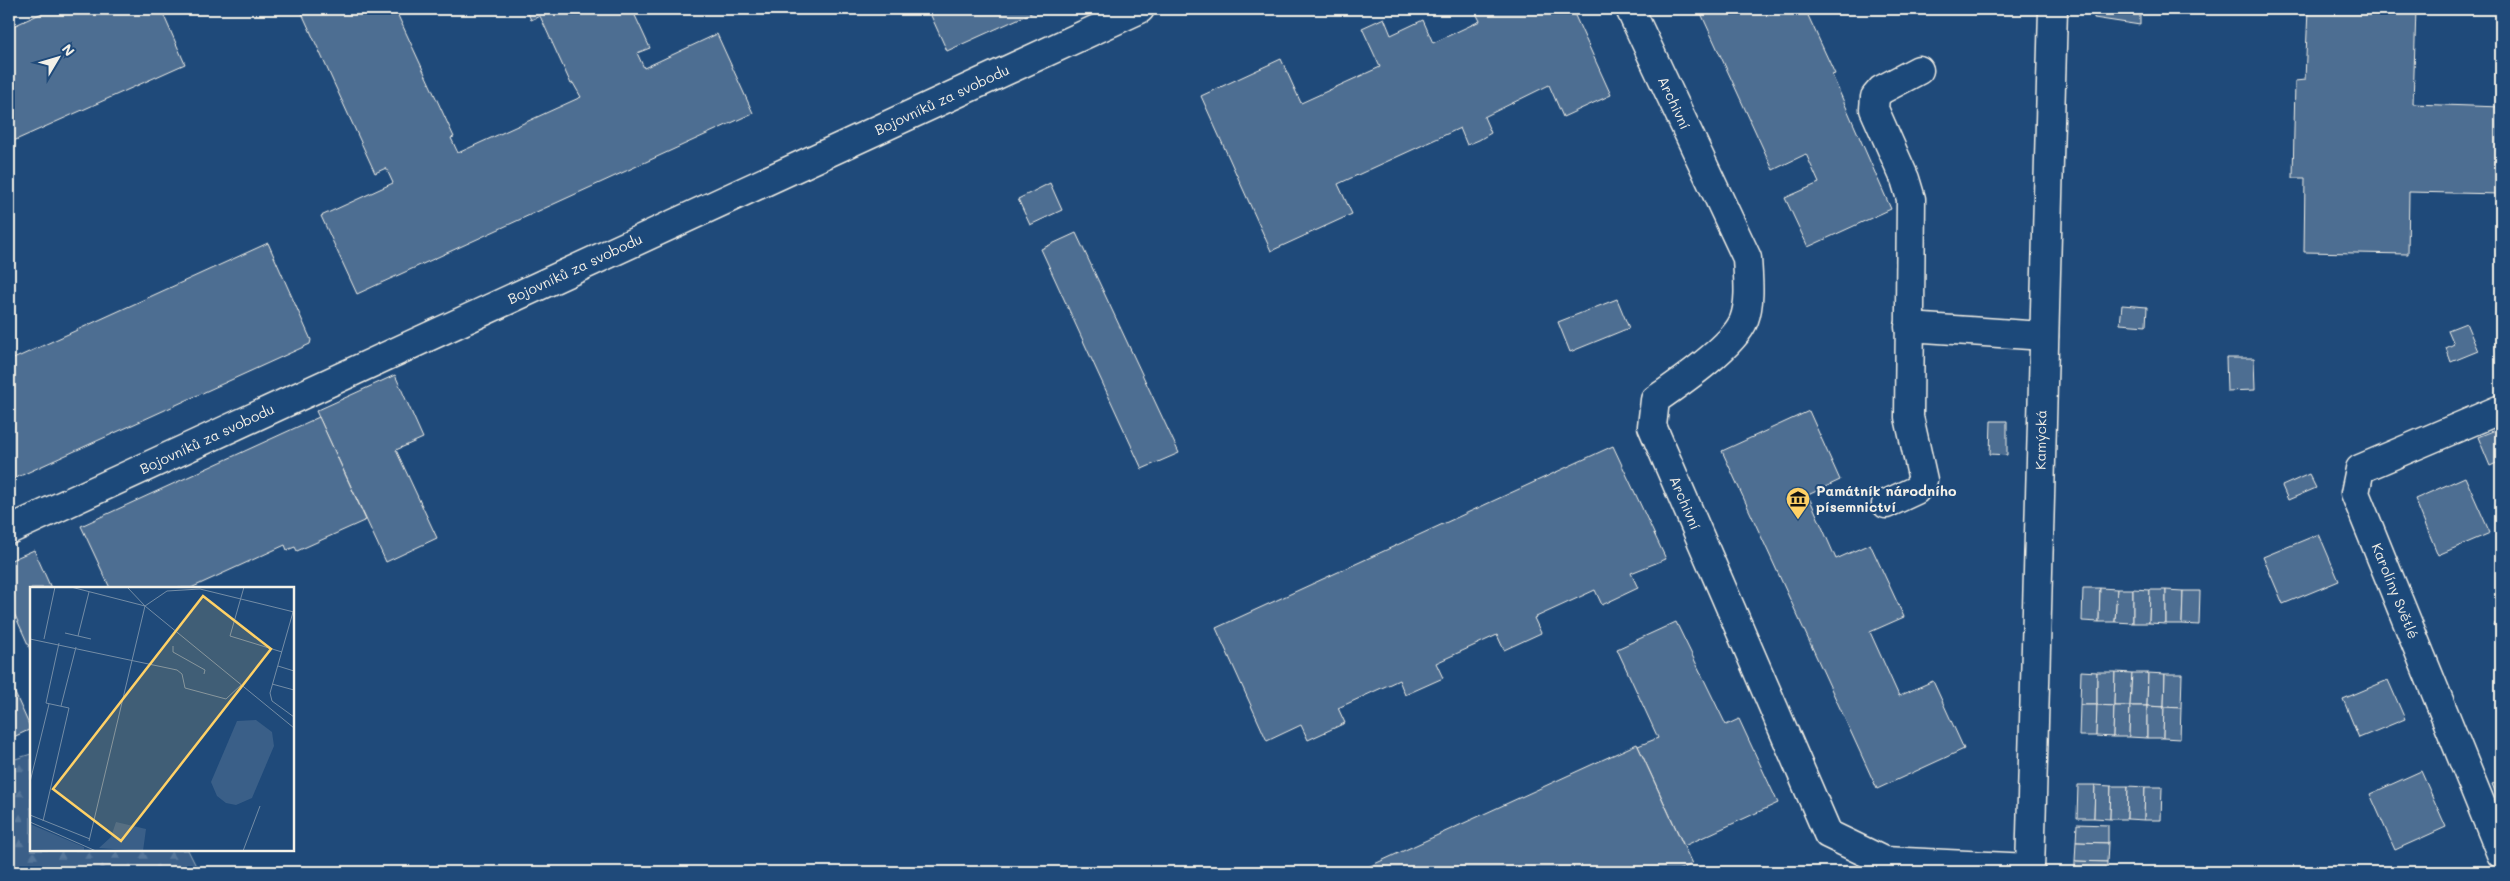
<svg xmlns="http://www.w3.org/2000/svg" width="2510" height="881" font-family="Mali,sans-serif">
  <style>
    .forest { fill: url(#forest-firs); stroke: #97a8b8 }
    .building { fill: #4d6e92; stroke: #f4f1e8 }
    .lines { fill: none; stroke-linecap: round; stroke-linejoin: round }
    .minor-casing { stroke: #f4f1e8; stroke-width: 31 }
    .minor { stroke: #1f4a7a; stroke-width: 28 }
    .labels { text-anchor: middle; stroke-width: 4; stroke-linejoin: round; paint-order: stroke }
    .street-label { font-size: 14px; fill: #f4f1e8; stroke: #1f4a7a }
    .poi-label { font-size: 14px; font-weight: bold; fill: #f4f1e8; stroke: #1f4a7a; text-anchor: start }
    .inset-road { fill: none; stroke: #748da6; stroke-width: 1 }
    .view { fill: #ffd166; fill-opacity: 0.15; stroke: #ffd166; stroke-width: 2.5 }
    .inset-edge { fill: none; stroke: #f4f1e8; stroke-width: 2.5 }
  </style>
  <defs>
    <pattern id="forest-firs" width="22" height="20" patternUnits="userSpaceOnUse" patternTransform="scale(1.25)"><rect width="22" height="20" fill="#3a5f88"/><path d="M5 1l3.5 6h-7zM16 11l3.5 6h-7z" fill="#577699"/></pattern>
  </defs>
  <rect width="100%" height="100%" fill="#1f4a7a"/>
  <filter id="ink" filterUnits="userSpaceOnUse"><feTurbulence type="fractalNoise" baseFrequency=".02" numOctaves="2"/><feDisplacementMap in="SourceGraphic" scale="10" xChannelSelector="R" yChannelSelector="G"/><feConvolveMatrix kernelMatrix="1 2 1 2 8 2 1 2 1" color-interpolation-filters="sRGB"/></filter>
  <g filter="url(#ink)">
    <path class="forest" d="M31,754V850H188L199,872H9V761Z"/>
    <g class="building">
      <path d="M51,9H161L185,64L9,143V28Z"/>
      <path d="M300,9H395L454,137L451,138L458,153L581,97L573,83L571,84L540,16L531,20L526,9H632L650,48L637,53L644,68L717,34L753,113L357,294L321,216L393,183L386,168L375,173Z"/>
      <path d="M928,9H1040L947,51Z"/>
      <path d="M1474,9H1572L1611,95L1563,117L1549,85L1484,117L1491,133L1479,140L1467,145L1460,128L1338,184L1352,214L1271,251L1201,96L1281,59L1301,103L1380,67L1362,28L1384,18L1391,35L1423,20L1433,43L1480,21Z"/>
      <path d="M1699,9H1764L1768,16L1785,9H1805L1835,74L1832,75L1891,209L1808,247L1785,198L1819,183L1806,154L1773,170Z"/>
      <path d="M2094,9H2140V25L2094,18Z"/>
      <path d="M2308,9H2416L2413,104L2501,107V194L2409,192L2408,254L2304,252L2305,178H2293L2295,81L2305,80Z"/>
      <path d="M1050,183L1062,210L1030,225L1018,199Z"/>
      <path d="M1076,233L1179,453L1142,469L1041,249Z"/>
      <path d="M268,243L311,340L310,344L9,481V361Z"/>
      <path d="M1617,299L1629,328L1570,352L1558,322Z"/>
      <path d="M2122,305L2147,307L2146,326L2120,324Z"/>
      <path d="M2466,323L2478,351L2451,362L2446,348L2454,344L2448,330Z"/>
      <path d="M2226,358H2254L2255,390L2227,391Z"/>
      <path d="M395,375L423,438L396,450L437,538L386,562L316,411Z"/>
      <path d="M1809,411L1840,480L1808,495L1836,559L1870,544L1904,617L1870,632L1899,696L1933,681L1964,749L1877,789L1722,451Z"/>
      <path d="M319,417L366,520L297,551L295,547L287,550L285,545L191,588H110L81,526Z"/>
      <path d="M1991,421H2007V455L1990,454Z"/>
      <path d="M2498,429L2501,435V461L2490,466L2478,437Z"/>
      <path d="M1613,446L1666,559L1631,573L1638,588L1602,605L1595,590L1534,618L1541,633L1504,650L1497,635L1436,663L1443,678L1405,695L1399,680L1338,708L1345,723L1308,740L1301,725L1267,741L1216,628Z"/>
      <path d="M2309,474L2316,488L2288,500L2282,486Z"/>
      <path d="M2465,477L2490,533L2438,555L2415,499Z"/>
      <path d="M2319,534L2339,581L2283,604L2263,557Z"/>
      <path d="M34,550L51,588H31V651L9,602V561Z"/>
      <path d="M2083,588H2100L2099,622L2082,621Z"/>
      <path d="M2100,588L2117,589L2115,622H2099Z"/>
      <path d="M2117,589H2133V623L2115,622Z"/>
      <path d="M2133,589L2150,590L2149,623H2133Z"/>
      <path d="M2150,590H2166V624L2149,623Z"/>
      <path d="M2166,590L2183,591L2182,624H2166Z"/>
      <path d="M2183,591H2200L2199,625L2182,624Z"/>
      <path d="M2501,621V641L2494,624Z"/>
      <path d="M1676,622L1726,725L1739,719L1778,803L1684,846L1638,746L1658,738L1617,649Z"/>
      <path d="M2081,671L2097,672V705H2080Z"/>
      <path d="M2097,672H2115L2114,706L2097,705Z"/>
      <path d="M2115,672L2132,673L2130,706H2114Z"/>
      <path d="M2132,673H2148L2147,706H2130Z"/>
      <path d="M2148,673L2165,674L2164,707L2147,706Z"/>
      <path d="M2165,674H2182L2181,708L2164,707Z"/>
      <path d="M9,680L31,729L9,739Z"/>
      <path d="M2388,680L2405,719L2359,738L2343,699Z"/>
      <path d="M2080,705H2097L2096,736H2079Z"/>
      <path d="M2097,705L2114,706L2113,737L2096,736Z"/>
      <path d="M2114,706H2130L2129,737H2113Z"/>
      <path d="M2130,706H2147V738L2129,737Z"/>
      <path d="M2147,706L2164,707L2163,738H2147Z"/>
      <path d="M2164,707L2181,708L2180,739L2163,738Z"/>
      <path d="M1637,744L1692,864L1675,872H1357Z"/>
      <path d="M2421,771L2446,827L2395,850L2370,794Z"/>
      <path d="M2501,780V800L2499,801L2492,784Z"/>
      <path d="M2078,785H2095L2094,818H2077Z"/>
      <path d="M2095,785L2111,786L2110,819L2094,818Z"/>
      <path d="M2111,786H2128L2127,819H2110Z"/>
      <path d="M2128,786L2145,787L2144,820L2127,819Z"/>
      <path d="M2145,787H2162L2161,820H2144Z"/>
      <path d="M2077,824L2108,825V843L2076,842Z"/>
      <path d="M2076,842L2108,843L2107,862L2075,861Z"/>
      <path d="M2075,861L2107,862V872H2075Z"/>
    </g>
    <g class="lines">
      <defs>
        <g id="minor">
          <path d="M1630,9L1747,258C1748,278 1751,301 1744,320C1734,346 1678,384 1655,400L1652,426L1828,834L1884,861L2030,868"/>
          <path d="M1909,327L2044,336"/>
          <path d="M2501,409L2360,469L2355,493L2501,854"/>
          <path d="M1886,504L1916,490L1923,480L1909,417L1911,199L1905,179L1874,109L1875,97L1881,90L1919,70"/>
          <path d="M9,530L1140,9"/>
          <path d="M2030,872L2053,9"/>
        </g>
      </defs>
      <use href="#minor" class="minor-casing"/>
      <use href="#minor" class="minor"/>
    </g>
  </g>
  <defs>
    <symbol id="museum-pin" viewBox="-11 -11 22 30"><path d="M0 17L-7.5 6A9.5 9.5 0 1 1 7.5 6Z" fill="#ffd166" stroke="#1f4a7a"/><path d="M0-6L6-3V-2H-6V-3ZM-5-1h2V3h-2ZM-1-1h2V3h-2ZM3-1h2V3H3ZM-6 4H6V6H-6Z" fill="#111"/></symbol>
  </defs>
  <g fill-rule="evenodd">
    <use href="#museum-pin" x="1784" y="485" width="28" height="38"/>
  </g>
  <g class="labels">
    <g class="street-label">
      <text transform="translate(942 100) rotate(-25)" y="5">Bojovníků za svobodu</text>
      <text transform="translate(1674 103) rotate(65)" y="5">Archivní</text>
      <text transform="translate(575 269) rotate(-25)" y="5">Bojovníků za svobodu</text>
      <text transform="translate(207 439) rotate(-25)" y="5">Bojovníků za svobodu</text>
      <text transform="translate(2041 440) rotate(-89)" y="5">Kamýcká</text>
      <text transform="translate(1685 503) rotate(67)" y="5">Archivní</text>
      <text transform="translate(2395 591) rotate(68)" y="5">Karolíny Světlé</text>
    </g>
    <g class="poi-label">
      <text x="1816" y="496">Památník národního<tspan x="1816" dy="16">písemnictví</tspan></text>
    </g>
  </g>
  <g transform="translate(30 587)">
    <rect width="264" height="264" fill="#1f4a7a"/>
    <path d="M226,133L242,145L244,159L222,211L206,218L196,216L187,209L181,195L207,134Z" fill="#3a5f88"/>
    <path d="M86,235L116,242L113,264L69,261L81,250Z" fill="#3a5f88"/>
    <path d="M0,237L54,260V264L0,262Z" fill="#3a5f88"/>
    <path class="inset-road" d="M41,0L115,19L137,4L170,2L264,25M97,0L115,19L264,141M214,0L200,49L252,65M263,25L240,106L242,114L264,130M35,46L61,52M48,49L59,5M0,52L147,83L152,87L155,101L196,112L211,98M14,52L25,0M143,59V65L175,83L174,87M248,79L264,84M242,97L264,103M31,119L46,60M0,195L19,117M0,228L60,252M13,234L39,121L16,116L29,56M0,235L66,264M59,254L115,19M213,264L230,219"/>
    <path class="view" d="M173,9L241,62L91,254L23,202Z"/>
    <rect width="264" height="264" class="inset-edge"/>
  </g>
  <rect width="2510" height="881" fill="none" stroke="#1f4a7a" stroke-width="30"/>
  <rect x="15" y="15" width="2480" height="851" fill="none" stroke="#f4f1e8" stroke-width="2" filter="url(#ink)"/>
  <g transform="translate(58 58) rotate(52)" stroke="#1f4a7a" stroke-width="4" paint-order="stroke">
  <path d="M0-4L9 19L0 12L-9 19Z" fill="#f4f1e8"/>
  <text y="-8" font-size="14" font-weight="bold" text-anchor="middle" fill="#f4f1e8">N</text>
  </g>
</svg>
